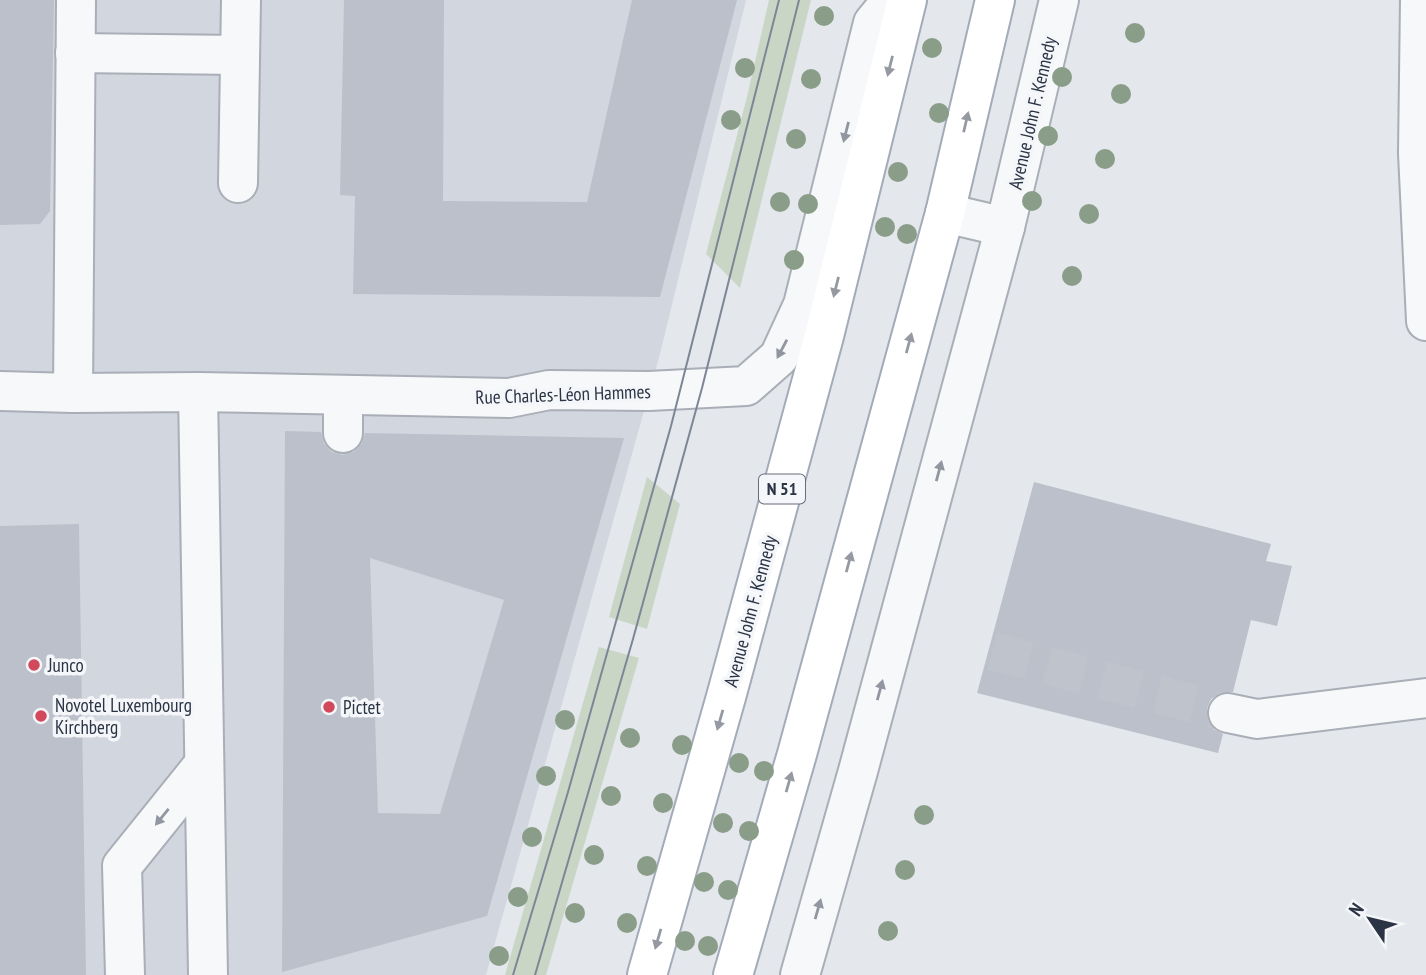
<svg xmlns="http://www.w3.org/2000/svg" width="1426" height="975" font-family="'PT Sans Narrow',sans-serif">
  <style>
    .built { fill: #d2d6de }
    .green { fill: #c9d6c5 }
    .building { fill: #bbc0ca; fill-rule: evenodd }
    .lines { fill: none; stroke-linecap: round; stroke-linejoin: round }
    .minor-tunnel { stroke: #bfc3cb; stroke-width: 38; stroke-dasharray: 38 19; stroke-linecap: butt }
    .minor-casing { stroke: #a9aeb7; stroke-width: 42 }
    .major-casing { stroke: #a3abb8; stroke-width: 42 }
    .minor { stroke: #f7f8fa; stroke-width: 38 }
    .major { stroke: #fff; stroke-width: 38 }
    .tram { stroke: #7d8696; stroke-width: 2 }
    .tree { fill: #899d89 }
    .oneway { fill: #959aa2 }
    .oneway2 { fill: #9196a0 }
    .poi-dot { fill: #d1495b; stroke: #f4f6f9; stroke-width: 2.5 }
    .labels { text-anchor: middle; stroke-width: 7; stroke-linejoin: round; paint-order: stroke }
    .shield { fill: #f4f6f9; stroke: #676e7b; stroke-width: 2 }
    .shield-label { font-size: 18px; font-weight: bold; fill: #2b3445 }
    .street-label { font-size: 19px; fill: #2b3445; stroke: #f4f6f9 }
    .poi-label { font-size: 19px; fill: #2b3445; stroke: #f4f6f9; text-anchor: start }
  </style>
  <rect width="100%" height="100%" fill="#e4e7ec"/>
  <path class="built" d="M0,0H746L660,354L486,975H0Z"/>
  <g class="green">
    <path d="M769,0H811L740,288L706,254L747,97Z"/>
    <path d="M647,477L680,504L647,629L609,617Z"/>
    <path d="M599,647L639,658L546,975H505Z"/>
  </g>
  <g class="building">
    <path d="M0,0H54L50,211L40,224L0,225Z"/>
    <path d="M344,0H444L443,201L587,202L632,0H737L660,297L353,294L355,196L340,195Z"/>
    <path d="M285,431L321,432L324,444L332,452L342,455L354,452L362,443L365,433L624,438L487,916L282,972ZM370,558L504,600L440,814L378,813Z"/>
    <path d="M1034,482L1271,544L1266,561L1292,566L1277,626L1251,620L1233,692L1221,693L1211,699L1207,708L1208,720L1213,729L1223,734L1218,753L977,693Z"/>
    <path d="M79,524L86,975H0V526Z"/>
  </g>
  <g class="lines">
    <path class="minor-tunnel" d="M992,651L1228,713"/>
    <defs>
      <g id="minor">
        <path d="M1420,0L1418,153L1426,321"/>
        <path d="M75,53L240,55"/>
        <path d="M238,183L241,0"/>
        <path d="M945,213L1005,227"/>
        <path d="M0,391L73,393L198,392L509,398L549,390L649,391L746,386L779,357L803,305L873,23L892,0"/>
        <path d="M198,392L208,975"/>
        <path d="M73,393L76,0"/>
        <path d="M343,433V395"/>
        <path d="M1228,713L1257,719L1426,698"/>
        <path d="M125,975L122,866L204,764"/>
        <path d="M800,975L858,771L1005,227L1059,0"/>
      </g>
      <g id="major">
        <path d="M647,975L726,697L824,336L907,0"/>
        <path d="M733,975L797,754L945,213L995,0"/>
      </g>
    </defs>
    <use href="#minor" class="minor-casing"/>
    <use href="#major" class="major-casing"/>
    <use href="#minor" class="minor"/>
    <use href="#major" class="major"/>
    <g class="tram">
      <path d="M513,975L568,792L671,426L779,0"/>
      <path d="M535,975L633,639L702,388L799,0"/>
    </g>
  </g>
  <g class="tree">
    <circle cx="824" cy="16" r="10"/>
    <circle cx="1135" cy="33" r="10"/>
    <circle cx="932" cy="48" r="10"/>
    <circle cx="745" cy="68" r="10"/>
    <circle cx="1062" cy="77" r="10"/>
    <circle cx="811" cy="79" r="10"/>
    <circle cx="1121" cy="94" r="10"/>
    <circle cx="939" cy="113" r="10"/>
    <circle cx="731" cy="120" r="10"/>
    <circle cx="1048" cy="136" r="10"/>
    <circle cx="796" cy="139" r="10"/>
    <circle cx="1105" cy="159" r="10"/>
    <circle cx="898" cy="172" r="10"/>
    <circle cx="1032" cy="201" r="10"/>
    <circle cx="780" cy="202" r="10"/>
    <circle cx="808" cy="204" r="10"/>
    <circle cx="1089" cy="214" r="10"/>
    <circle cx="885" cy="227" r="10"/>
    <circle cx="907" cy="234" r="10"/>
    <circle cx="794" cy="260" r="10"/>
    <circle cx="1072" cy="276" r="10"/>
    <circle cx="565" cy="720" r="10"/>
    <circle cx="630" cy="738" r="10"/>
    <circle cx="682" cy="745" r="10"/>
    <circle cx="739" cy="763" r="10"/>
    <circle cx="764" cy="771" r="10"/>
    <circle cx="546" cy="776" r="10"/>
    <circle cx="611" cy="796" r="10"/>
    <circle cx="663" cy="803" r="10"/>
    <circle cx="924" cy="815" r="10"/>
    <circle cx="723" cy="823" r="10"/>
    <circle cx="749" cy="831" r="10"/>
    <circle cx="532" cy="837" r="10"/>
    <circle cx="594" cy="855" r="10"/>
    <circle cx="647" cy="866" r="10"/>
    <circle cx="905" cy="870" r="10"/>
    <circle cx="704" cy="882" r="10"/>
    <circle cx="728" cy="890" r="10"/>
    <circle cx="518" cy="897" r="10"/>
    <circle cx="575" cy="913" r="10"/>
    <circle cx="627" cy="923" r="10"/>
    <circle cx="888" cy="931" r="10"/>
    <circle cx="685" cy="941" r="10"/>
    <circle cx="708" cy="946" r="10"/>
    <circle cx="499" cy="956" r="10"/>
  </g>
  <defs><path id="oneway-solid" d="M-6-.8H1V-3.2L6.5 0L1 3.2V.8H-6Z" transform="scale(1.75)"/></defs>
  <g class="oneway">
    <use href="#oneway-solid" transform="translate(890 66) rotate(104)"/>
    <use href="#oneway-solid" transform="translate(966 122) rotate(-77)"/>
    <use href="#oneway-solid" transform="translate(836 287) rotate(104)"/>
    <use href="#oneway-solid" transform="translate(909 343) rotate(-75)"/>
    <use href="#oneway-solid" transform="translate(849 562) rotate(-75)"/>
    <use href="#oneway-solid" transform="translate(720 720) rotate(106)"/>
    <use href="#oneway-solid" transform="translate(789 782) rotate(-74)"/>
    <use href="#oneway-solid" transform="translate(658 939) rotate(106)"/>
  </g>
  <g class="oneway2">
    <use href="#oneway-solid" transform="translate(846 132) rotate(104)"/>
    <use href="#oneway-solid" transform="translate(782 349) rotate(118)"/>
    <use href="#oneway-solid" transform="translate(939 471) rotate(-75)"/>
    <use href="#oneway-solid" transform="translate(880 690) rotate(-75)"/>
    <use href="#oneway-solid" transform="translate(162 817) rotate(129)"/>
    <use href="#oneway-solid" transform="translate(818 909) rotate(-74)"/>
  </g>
  <g class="poi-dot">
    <circle cx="34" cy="665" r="7"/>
    <circle cx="329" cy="707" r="7"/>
    <circle cx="41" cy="716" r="7"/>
  </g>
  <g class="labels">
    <rect class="shield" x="759" y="474.5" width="46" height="29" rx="5"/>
    <g class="shield-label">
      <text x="782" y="495">N 51</text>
    </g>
    <g class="street-label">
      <text transform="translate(1032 113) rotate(-77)" y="7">Avenue John F. Kennedy</text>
      <text transform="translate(563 394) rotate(-2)" y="7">Rue Charles-Léon Hammes</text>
      <text transform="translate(750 611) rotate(-75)" y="7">Avenue John F. Kennedy</text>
    </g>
    <g class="poi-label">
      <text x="48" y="672">Junco</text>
      <text x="55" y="712">Novotel Luxembourg<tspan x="55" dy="22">Kirchberg</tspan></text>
      <text x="343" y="714">Pictet</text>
    </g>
  </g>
  <g transform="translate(1370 919) rotate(305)" stroke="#f4f6f9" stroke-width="5" paint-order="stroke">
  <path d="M0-5L12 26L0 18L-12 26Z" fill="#2b3445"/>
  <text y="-10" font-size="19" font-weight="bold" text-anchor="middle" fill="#2b3445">N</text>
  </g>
</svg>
